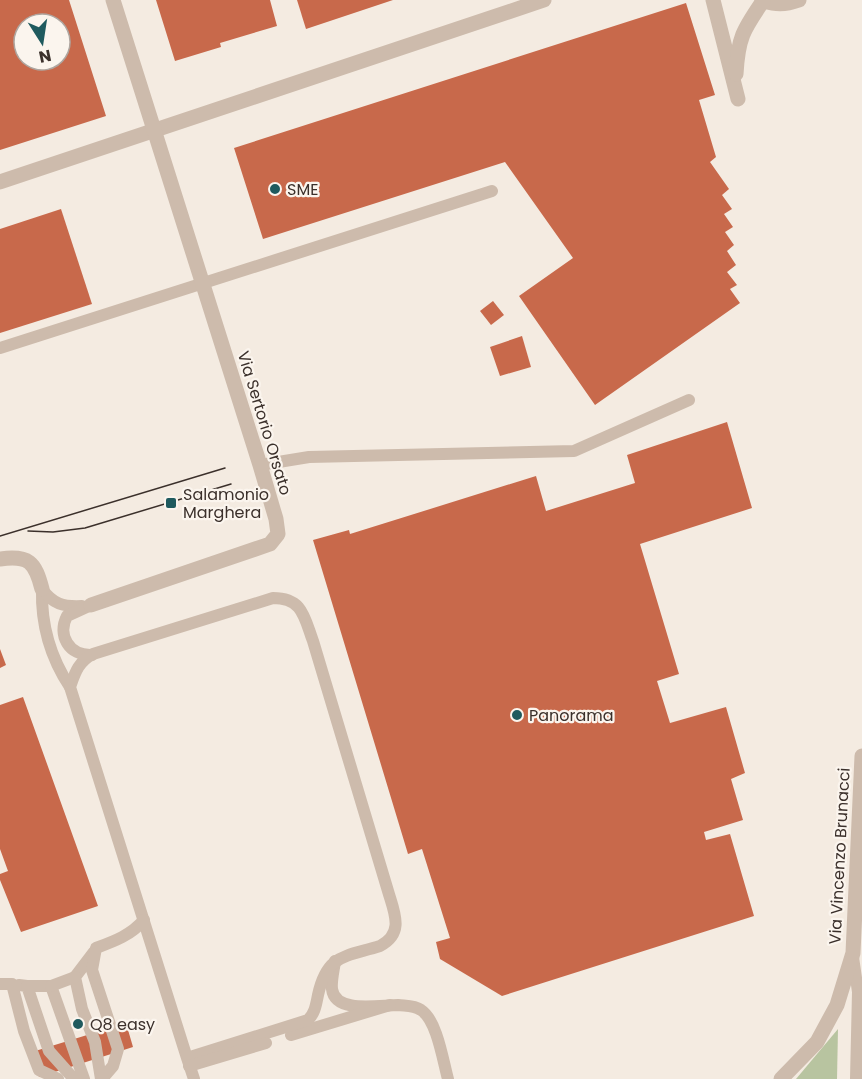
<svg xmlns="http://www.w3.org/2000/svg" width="862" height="1079" font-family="Poppins,sans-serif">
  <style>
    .green { fill: #b8c4a0 }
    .building { fill: #c8694b; fill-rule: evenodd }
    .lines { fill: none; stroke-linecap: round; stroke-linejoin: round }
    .service { stroke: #cdbbac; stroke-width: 12 }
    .minor { stroke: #cdbbac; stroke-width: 15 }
    .tertiary { stroke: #cdbbac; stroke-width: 15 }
    .tram { stroke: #3b302b; stroke-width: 1.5 }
    .poi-dot { fill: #1f5a5e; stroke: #fbf5ee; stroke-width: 2 }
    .labels { text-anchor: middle; stroke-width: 4.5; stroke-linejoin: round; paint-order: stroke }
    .poi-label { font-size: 16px; fill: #3b302b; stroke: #fbf5ee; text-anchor: start }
    .street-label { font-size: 16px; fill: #3b302b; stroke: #fbf5ee }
  </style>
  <rect width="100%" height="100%" fill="#f4ebe1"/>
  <path class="green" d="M838,1029L837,1079H796Z"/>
  <g class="building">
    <path d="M0,0H69L106,116L0,150ZM24,24H60V60H24Z"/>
    <path d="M156,0H270L277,26L220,43L221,47L175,61Z"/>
    <path d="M297,0H393L306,29Z"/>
    <path d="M686,3L715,95L699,100L716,157L710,162L729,189L722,195L732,209L724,214L733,227L725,232L734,245L727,251L736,265L727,272L737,285L730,289L740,303L595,405L519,296L573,258L505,162L263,239L234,148Z"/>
    <path d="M61,209L92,304L0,333V229Z"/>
    <path d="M493,301L504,315L491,325L480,311Z"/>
    <path d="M522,336L531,367L500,376L490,347Z"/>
    <path d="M727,422L752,508L640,544L679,674L657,681L670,723L726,707L745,773L731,779L743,820L704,832L706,840L730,834L754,916L502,996L440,959L436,942L450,938L422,849L408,854L313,540L349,530L350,534L536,476L546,511L635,483L627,455Z"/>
    <path d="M0,649L6,665L0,668Z"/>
    <path d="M23,697L98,906L21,932L0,880V874L8,871L0,849V705Z"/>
    <path d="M126,1023L133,1047L39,1077L32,1052Z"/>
  </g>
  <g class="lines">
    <g class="service">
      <path d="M0,348L492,191"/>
      <path d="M260,465L309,457L574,451L689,400"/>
      <path d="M42,589C41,625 50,657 70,687"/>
      <path d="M42,589C53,604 63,607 82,606"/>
      <path d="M91,605L67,616C57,635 69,656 92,655"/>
      <path d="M94,952L75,977L82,1009L95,1042L101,1079"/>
      <path d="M853,957L858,992L856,1079"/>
      <path d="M335,961C334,970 331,980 332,989C335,1014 379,1005 398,1005C406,1006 414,1005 421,1010C437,1020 443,1061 448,1079"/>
      <path d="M0,984H12L24,1031L39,1070L58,1079"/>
      <path d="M19,985L27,986L49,1051L74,1079"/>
      <path d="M27,986H51L84,1079"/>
      <path d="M51,986L75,977"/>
      <path d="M291,1035L390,1005"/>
      <path d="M187,1058L308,1020C315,1013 316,1005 318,995C327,954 345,957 380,946C405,933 394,912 388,891L313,641C304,617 303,598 273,598L93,654C78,662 75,673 70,687L187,1058L194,1079"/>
      <path d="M189,1066L266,1043"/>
      <path d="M102,1079L113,1066L118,1049L92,970L96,948C115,941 131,935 144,920"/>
    </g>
    <g class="minor">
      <path d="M713,0L738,99"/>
      <path d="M762,0C775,5 785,5 799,0"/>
      <path d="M736,74C738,38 743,30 763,1"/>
      <path d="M0,182L544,0"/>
      <path d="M0,559C29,555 35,562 42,589"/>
      <path d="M91,605L270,544L278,534L276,519L260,465L113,0"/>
    </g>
    <path class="tertiary" d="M781,1079L817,1042L837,1005L853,953L862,756"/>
    <g class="tram">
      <path d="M28,531L53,532L85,528L231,484"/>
      <path d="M0,536L225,468"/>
    </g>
  </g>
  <g class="poi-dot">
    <circle cx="275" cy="189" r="6"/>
    <rect x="165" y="497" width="12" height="12" rx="3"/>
    <circle cx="517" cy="715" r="6"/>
    <circle cx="78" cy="1024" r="6"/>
  </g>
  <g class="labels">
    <g class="poi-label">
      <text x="287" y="195">SME</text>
      <text x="183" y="500">Salamonio<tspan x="183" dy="18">Marghera</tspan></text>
      <text x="529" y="721">Panorama</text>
      <text x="90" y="1030">Q8 easy</text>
    </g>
    <g class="street-label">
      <text transform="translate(265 423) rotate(73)" y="6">Via Sertorio Orsato</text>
      <text transform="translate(839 856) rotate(-87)" y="6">Via Vincenzo Brunacci</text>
    </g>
  </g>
  <g transform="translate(42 42) rotate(168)"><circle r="28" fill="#fbf5ee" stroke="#aea6a0" stroke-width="1.5"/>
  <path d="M0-4.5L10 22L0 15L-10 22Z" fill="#1f5a5e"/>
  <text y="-9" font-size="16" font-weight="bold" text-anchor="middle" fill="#3b302b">N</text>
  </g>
</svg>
